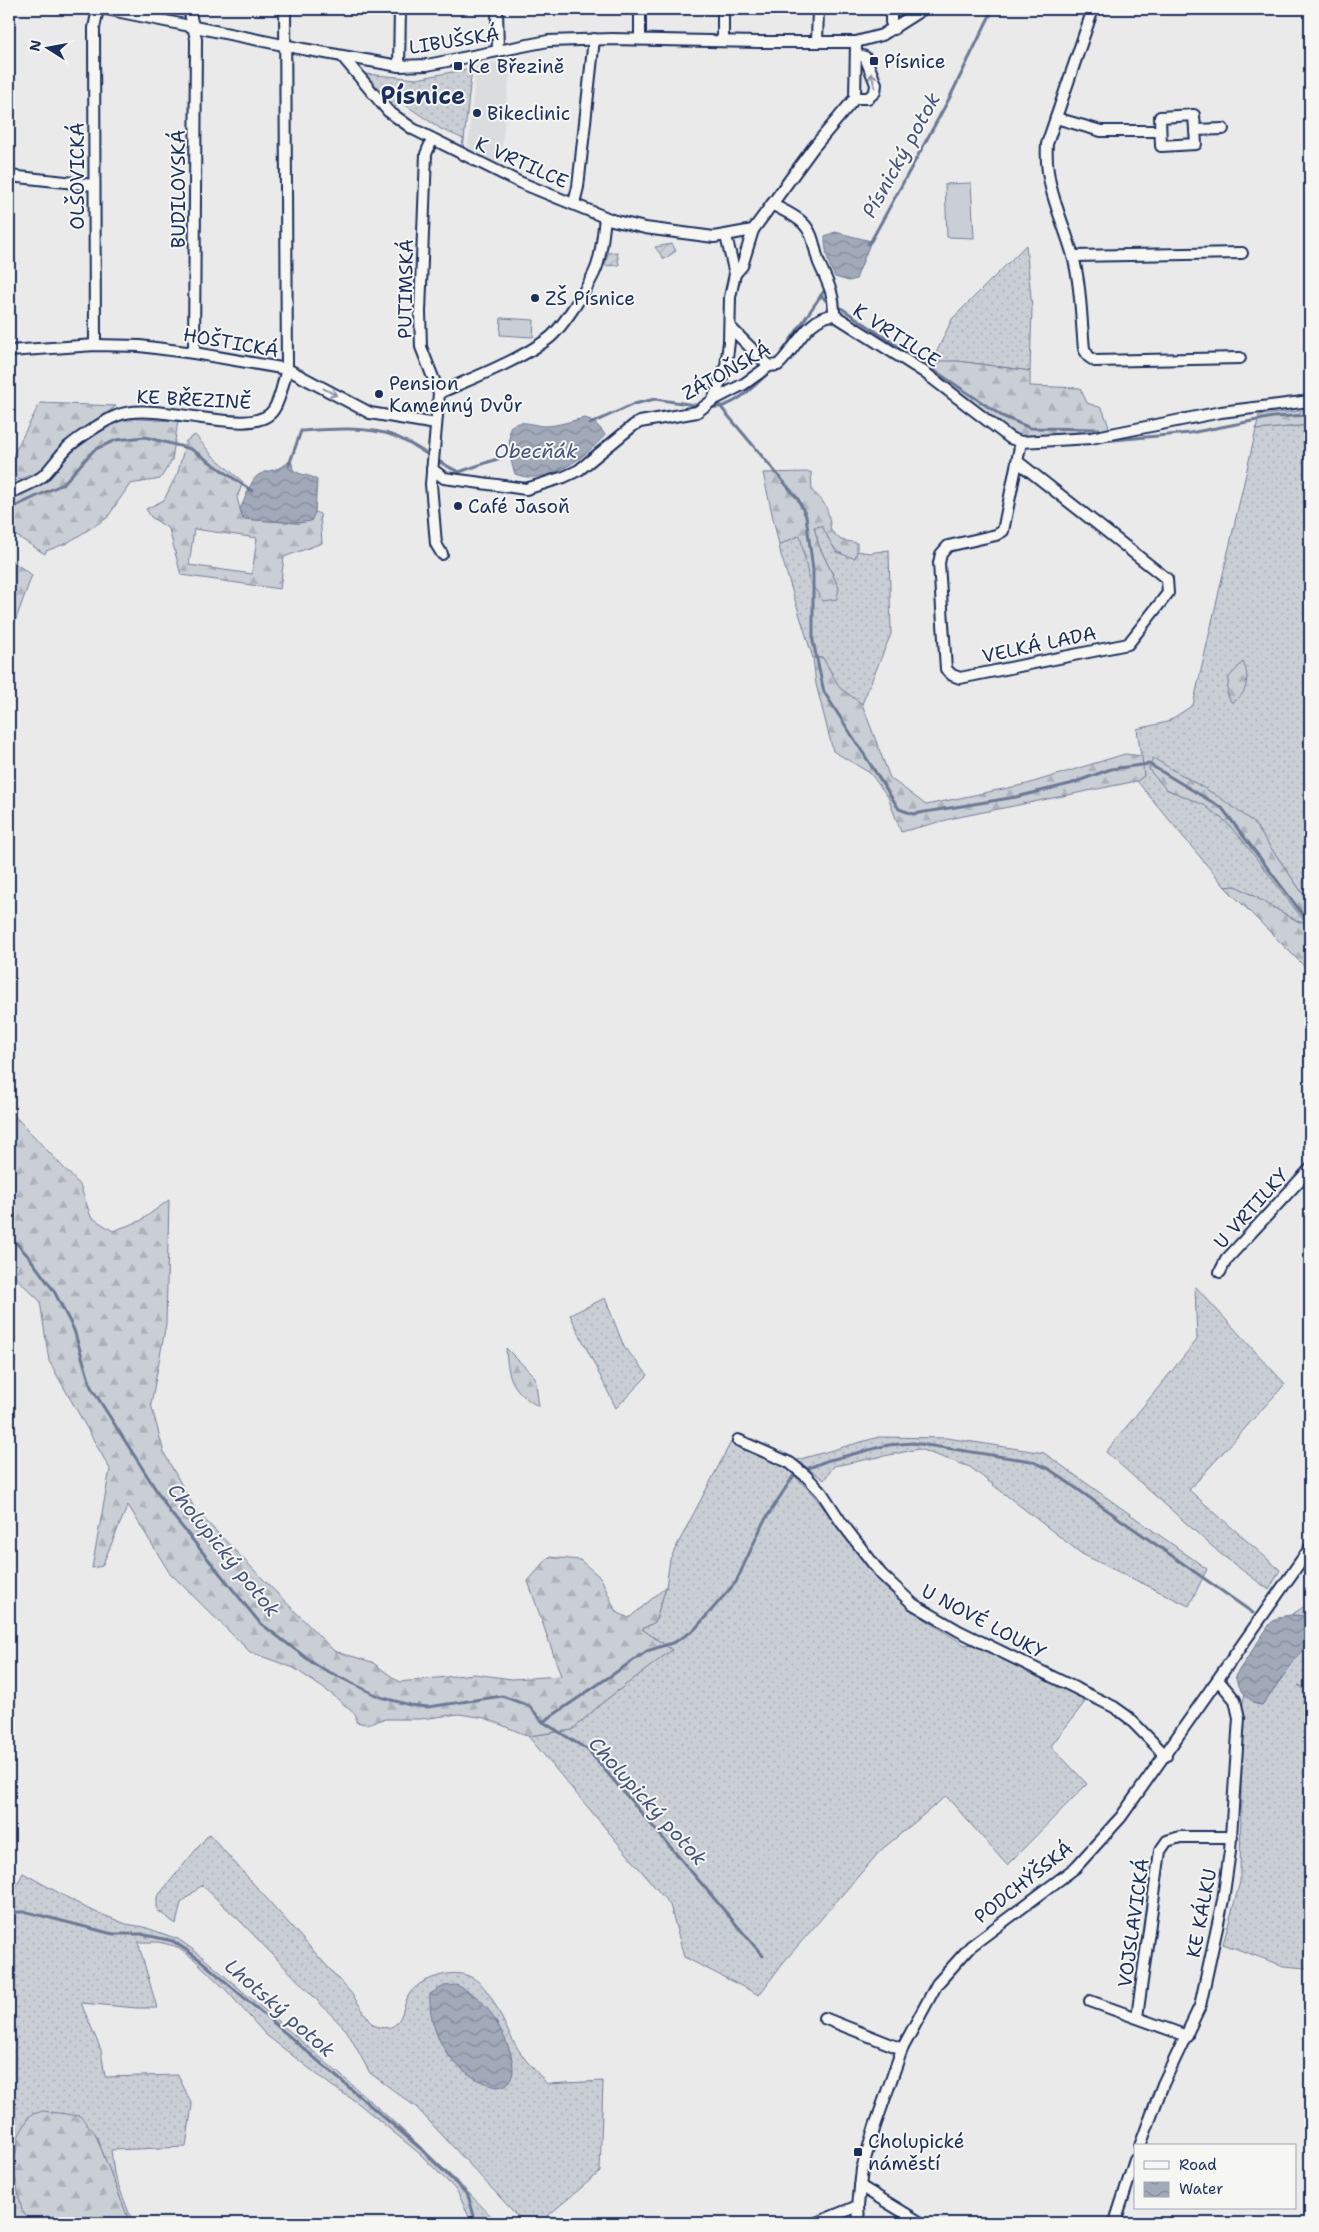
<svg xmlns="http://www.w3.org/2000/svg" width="1319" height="2232" font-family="'Shantell Sans',sans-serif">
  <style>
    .built { fill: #dadcde }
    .grass { fill: url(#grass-dots); stroke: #727e9a; fill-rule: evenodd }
    .forest { fill: url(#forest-firs); stroke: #727e9a; fill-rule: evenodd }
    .park { fill: #caced5; stroke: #727e9a }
    .garden { fill: url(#garden-furrows); stroke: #727e9a }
    .water { fill: url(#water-waves); stroke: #6c7995 }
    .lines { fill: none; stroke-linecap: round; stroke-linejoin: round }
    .stream { stroke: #6c7995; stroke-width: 3 }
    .minor-casing { stroke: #1b2f5e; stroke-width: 14 }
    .minor { stroke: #f6f6f2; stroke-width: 10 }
    .oneway { stroke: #8892a8 }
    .poi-dot { fill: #1b2f5e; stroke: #f6f6f2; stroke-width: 2 }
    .labels { text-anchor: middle; stroke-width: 4; stroke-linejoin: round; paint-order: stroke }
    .street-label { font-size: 19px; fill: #1b2f5e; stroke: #f6f6f2 }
    .poi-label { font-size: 19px; fill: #1b2f5e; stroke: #f6f6f2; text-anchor: start }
    .water-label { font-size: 20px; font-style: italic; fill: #44547a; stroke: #f6f6f2 }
    .district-label { font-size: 24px; font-weight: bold; fill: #1b2f5e; stroke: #f6f6f2 }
  </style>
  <defs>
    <pattern id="grass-dots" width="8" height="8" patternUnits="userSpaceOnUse" patternTransform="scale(1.25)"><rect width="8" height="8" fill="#caced5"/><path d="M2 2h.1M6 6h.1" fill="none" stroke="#adb1b9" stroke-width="1.8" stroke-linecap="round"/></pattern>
    <pattern id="forest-firs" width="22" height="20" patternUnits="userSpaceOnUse" patternTransform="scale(1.25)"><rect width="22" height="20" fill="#caced5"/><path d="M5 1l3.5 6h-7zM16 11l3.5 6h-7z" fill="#adb1b9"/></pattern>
    <pattern id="garden-furrows" width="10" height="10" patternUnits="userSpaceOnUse" patternTransform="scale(1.25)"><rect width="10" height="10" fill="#caced5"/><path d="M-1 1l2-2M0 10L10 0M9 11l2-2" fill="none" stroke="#adb1b9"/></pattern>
    <pattern id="water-waves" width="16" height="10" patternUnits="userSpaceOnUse" patternTransform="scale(1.25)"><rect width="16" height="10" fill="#a2aaba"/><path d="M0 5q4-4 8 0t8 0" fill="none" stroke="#838b9a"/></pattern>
  </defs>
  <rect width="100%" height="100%" fill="#e9eae9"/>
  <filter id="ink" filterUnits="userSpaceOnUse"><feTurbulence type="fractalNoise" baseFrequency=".02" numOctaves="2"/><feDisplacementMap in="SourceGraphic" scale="10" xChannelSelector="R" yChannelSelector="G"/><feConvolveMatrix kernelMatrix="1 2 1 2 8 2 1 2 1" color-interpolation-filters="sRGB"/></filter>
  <g filter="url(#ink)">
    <path class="built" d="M511,59L502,146L500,164L468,150L476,66Z"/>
    <g class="grass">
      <path d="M472,68L463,149L460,147L464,139L441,129L401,102L395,107L391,104L366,74L417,79Z"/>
      <path d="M1026,245L1032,308L1030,371L958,361L932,362L952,319Z"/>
      <path d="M1310,425V904L1253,822L1166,789C1178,794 1194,798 1205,805C1242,829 1278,888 1306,923L1299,922L1236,886L1225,887L1137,781L1144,776L1137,729L1167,722L1193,705L1256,430Z"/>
      <path d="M822,525L836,552L855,558L857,551L869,553L889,550L891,634L862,704L840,689L823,658H813L781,555L779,545L800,535L839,588L819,546L814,527Z"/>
      <path d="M1195,1286L1285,1384L1189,1490L1280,1570L1269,1590L1222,1555L1106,1452L1197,1340Z"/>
      <path d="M605,1298L624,1347L648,1375L616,1408L570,1315Z"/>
      <path d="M879,1437L947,1438L1044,1453L1207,1569L1189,1606L1082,1554L970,1467L919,1449L834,1466L824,1480L797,1460Z"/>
      <path d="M731,1442L789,1470L814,1496L884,1587L923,1618L965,1645L975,1644L1088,1698L1051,1746L1087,1784L1007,1865L946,1796L880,1851L782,1964L759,1995L684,1957L670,1905L528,1736L572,1730L603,1702L671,1650L642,1629L655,1622L666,1587L670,1559Z"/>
      <path d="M1310,1603V1616L1291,1615Z"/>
      <path d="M1310,1639V1689L1298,1685L1310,1694V1966L1306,1968L1284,1966L1223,1944L1240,1882L1242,1708L1245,1693L1255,1704L1262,1705Z"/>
      <path d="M209,1834L351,1993L373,2025C405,2037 400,2007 410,1993C413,1989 420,1983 425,1981C490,1952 493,2013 520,2052C527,2063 538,2073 547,2084L603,2081L600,2172L539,2223H524L416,2107L370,2073L347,2031L240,1921L202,1885L181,1903L176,1924L157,1910V1897ZM496,2020L511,2054L479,2081L454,2062L445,2052Z"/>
      <path d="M23,1873L88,1909L126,1924L144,1927L178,1939L199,1954C301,2042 406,2126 498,2223H472L457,2191L420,2154L358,2103L332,2086L265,2034L227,1991L194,1959L175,1946L158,1942H138L157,2008H137L81,2003L101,2050L105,2077L178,2075L192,2105L186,2147L111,2150L114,2174L133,2223H130L95,2133L22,2211L32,2223H9V1901Z"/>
    </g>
    <g class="forest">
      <path d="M940,361H958L1030,371V386L1080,388L1087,403L1102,408L1110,429L1094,435L1019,438L931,373Z"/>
      <path d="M40,403L116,406L68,442L40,471L19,480L9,463Z"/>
      <path d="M1310,410V425L1256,430L1259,415Z"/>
      <path d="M120,418L178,421L172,460L160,479L130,484L107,518L67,543L46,551L45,554L9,531V498L35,487L54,473L73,451Z"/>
      <path d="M195,435L212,455L243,482L237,498L243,519L298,523L311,520L315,512L320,514L322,543L284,557L280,589L181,575L169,529L151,517L146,509L164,500L178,472L186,441ZM194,529L257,538L252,574L189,565Z"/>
      <path d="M811,472L812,491C828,504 828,511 831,531L841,540L857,543V551L855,558C833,554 832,544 822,526L814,527L819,546L839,588L837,599L822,601L809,580L800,535L779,545L763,473Z"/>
      <path d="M9,559L32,575L9,638Z"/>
      <path d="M813,658H823L840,688L862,704L890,778L926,805L1027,784L1125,754L1142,756L1144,776L1137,781L954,818L901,832L888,797L870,773L833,751L816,684Z"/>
      <path d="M1243,662C1250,675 1248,697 1231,702L1227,693L1229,677Z"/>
      <path d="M1153,758L1219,797L1253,822L1310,904V972L1225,887L1236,886L1299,922H1305L1240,837L1225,821L1204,805L1166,789L1149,770Z"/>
      <path d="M9,1110L80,1185L91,1217L113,1231L140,1221L169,1200L166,1324L151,1404L164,1453L196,1511L334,1651L372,1662L399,1682L474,1674L512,1679L561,1676L528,1581L549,1557L580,1560L601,1578L616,1612L629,1618L666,1587L655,1622L642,1629L672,1650L603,1702L572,1730L528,1736L485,1718L459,1714L421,1719H385L366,1724L356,1722V1715L333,1695L294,1668L250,1652L169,1572L128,1505L102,1566L92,1568L110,1469L49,1361L40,1301L9,1271Z"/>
      <path d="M506,1348L535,1377L539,1407C512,1390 508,1380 506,1348Z"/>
      <path d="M43,2111L80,2116L95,2133L130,2223H32L22,2211L13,2168L19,2135L30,2115Z"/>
    </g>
    <g class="park">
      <path d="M971,183L974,238L947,237L945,184Z"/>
      <path d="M501,318L534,320L533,337L500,335Z"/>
    </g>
    <g class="garden">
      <path d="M672,244L676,251L664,259L655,247Z"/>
      <path d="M617,252L619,265L605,266L608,253Z"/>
    </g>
    <g class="water">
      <path d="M835,232L871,241L856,279L849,281L835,277C828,264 825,250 825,236Z"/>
      <path d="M585,418C592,419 602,429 605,435C585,458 546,487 515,474L509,454L510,427C522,418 533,426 545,426C558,426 573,420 585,418Z"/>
      <path d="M289,461L292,463L293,470C303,477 310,474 317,480L315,512L311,521L298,523L243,519L240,509C244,502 251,480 257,476C267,469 281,471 289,461Z"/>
      <path d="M1291,1615L1310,1616V1639L1262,1705C1249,1703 1238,1688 1235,1676L1270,1624L1278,1617Z"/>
      <path d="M456,1985C466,1989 475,1995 482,2002C495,2016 526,2068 507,2084C500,2089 491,2086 485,2083C449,2068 428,2032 430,1994L444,1986Z"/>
    </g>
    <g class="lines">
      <g class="stream">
        <path d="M868,244L871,241L949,99L993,9"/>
        <path d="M821,295L828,303L841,308L1002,416L1030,428L1099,429"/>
        <path d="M778,358L824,291"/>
        <path d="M720,406L798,499L806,516L813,570V641L824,692L899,809L913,814L1016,797L1070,784L1111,769L1149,764L1222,808L1310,924"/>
        <path d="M708,407C731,411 753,387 768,373"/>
        <path d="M590,424L634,404L655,399L701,406"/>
        <path d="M1103,441L1190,433L1273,417L1310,415"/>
        <path d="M289,465L301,431C329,429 368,426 394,436C417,445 436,462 459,472L512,454"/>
        <path d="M9,513L18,505L63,484L94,450L116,440L145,437L191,449L252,491"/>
        <path d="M9,1235L29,1257L54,1291L74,1330L91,1387L170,1512L260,1623L317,1666L380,1697L410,1705L428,1707L502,1696L529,1706L543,1722L588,1750L763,1956"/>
        <path d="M809,1468L826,1461L888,1445L913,1443L1031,1461L1049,1469L1253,1613"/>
        <path d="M543,1722L647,1651L675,1642L694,1630L736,1582L763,1523L794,1475"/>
        <path d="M9,1914L10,1912H27L113,1934H141L173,1941L199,1959L420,2148L468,2195L476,2223"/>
      </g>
      <defs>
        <g id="minor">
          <path d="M106,9L303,49L399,66L427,65L548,41L612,39L758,42H856L882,35L923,9"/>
          <path d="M189,9L196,39L194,353"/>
          <path d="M497,9L498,51"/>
          <path d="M640,9V39"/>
          <path d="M723,9V41"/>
          <path d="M891,9V22L894,29"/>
          <path d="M1093,9L1047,144C1044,186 1062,217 1073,256C1081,286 1081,318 1084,349L1089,357L1095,361L1240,358"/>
          <path d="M817,42L818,9"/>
          <path d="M342,56L388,111L413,129L519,182L612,220L645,228L714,237L753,230L813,148L855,98L856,42"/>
          <path d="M399,66L400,9"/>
          <path d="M855,98H868L875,92L876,84L865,57L856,54"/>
          <path d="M1194,115L1196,144L1161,146L1160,117Z"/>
          <path d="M1056,118L1101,131H1160"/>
          <path d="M1195,130L1223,129"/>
          <path d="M432,140L426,154L420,312L421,347L439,393L431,484L436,544L442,554"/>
          <path d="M9,176L94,185"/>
          <path d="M574,203L578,187L594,39"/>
          <path d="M772,204C782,210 795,215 803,223C814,234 814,249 819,263C827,281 835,295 834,315"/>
          <path d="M1073,256L1242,253"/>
          <path d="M735,274L742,266L753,230"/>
          <path d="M834,315L924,372L1010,438L1021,442L1091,438L1221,412L1310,401"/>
          <path d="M730,327L769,366"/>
          <path d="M95,345L94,28L98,9"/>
          <path d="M9,351L95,345L140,346L194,353L287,369L370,413L436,424"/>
          <path d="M439,393C475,377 516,362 548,339C562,329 591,283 597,266C602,251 603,233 605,218"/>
          <path d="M713,400L726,366L729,342L730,297L735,274L726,236"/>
          <path d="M1017,461L1167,579L1168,593L1128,644L960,678L952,675L946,669L939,563L941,554L948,546L996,535L1003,531L1021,442"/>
          <path d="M432,469L444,478L526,489L564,477L579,470L634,425L640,422L697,412L713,400L744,384L769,366L778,365C796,349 807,317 834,315"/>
          <path d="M9,493C19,489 34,483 43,476C52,467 59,456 68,447C80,437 102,422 116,416C155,398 255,442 274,409C281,398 283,382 287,369L285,9"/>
          <path d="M1220,1272L1226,1260L1310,1169"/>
          <path d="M738,1440L790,1463L806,1476L822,1493L841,1522L881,1574L913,1604L959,1631L1114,1707L1128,1717L1166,1756"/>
          <path d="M1090,2001L1187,2036"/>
          <path d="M1137,2017L1160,1851L1167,1841L1180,1837H1232"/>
          <path d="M824,2018L902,2049"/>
          <path d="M1140,2146L1163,2084L1200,2006L1223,1900L1230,1851L1239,1718L1235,1700L1218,1680"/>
          <path d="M860,2186L921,2223"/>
          <path d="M816,2223L858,2206"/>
          <path d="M859,2223L858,2206L862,2169L875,2126L902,2049L937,1984L971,1946L1075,1868L1121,1817L1310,1548"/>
          <path d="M1117,2223L1116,2219L1135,2160"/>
        </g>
      </defs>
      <use href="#minor" class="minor-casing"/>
      <use href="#minor" class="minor"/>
    </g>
    <defs><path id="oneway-shaft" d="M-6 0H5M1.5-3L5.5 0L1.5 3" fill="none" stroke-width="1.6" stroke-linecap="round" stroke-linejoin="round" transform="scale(1.25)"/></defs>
    <g class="oneway">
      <use href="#oneway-shaft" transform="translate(873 80) rotate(-103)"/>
      <use href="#oneway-shaft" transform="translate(330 392) rotate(28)"/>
    </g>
  </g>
  <g class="poi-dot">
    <rect x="869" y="56" width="10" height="10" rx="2.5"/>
    <rect x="453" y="61" width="10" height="10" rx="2.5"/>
    <circle cx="477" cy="113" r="5"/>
    <circle cx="535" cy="298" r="5"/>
    <circle cx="379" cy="394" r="5"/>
    <circle cx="458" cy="506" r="5"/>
    <rect x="853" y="2147" width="10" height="10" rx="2.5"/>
  </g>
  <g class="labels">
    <g class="street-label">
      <text transform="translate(454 40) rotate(-9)" y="7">LIBUŠSKÁ</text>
      <text transform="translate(522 162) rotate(24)" y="7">K VRTILCE</text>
      <text transform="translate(77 176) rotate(-90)" y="7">OLŠOVICKÁ</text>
      <text transform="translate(178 189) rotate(-90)" y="7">BUDILOVSKÁ</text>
      <text transform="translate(405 289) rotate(-89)" y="7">PUTIMSKÁ</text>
      <text transform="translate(897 335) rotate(33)" y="7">K VRTILCE</text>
      <text transform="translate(231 342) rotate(10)" y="7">HOŠTICKÁ</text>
      <text transform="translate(726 371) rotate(-29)" y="7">ZÁTOŇSKÁ</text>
      <text transform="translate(194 399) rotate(3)" y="7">KE BŘEZINĚ</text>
      <text transform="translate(1039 644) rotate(-12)" y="7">VELKÁ LADA</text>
      <text transform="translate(1251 1208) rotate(-48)" y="7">U VRTILKY</text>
      <text transform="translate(984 1621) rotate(28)" y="7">U NOVÉ LOUKY</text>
      <text transform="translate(1023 1882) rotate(-38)" y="7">PODCHÝŠSKÁ</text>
      <text transform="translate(1201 1913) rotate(-79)" y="7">KE KÁLKU</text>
      <text transform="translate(1133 1923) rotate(-82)" y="7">VOJSLAVICKÁ</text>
    </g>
    <g class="poi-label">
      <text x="884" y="68">Písnice</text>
      <text x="468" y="73">Ke Březině</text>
      <text x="487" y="120">Bikeclinic</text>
      <text x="545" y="305">ZŠ Písnice</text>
      <text x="389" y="390">Pension<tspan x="389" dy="22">Kamenný Dvůr</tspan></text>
      <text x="468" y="513">Café Jasoň</text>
      <text x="868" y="2148">Cholupické<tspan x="868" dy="22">náměstí</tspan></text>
    </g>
    <g class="water-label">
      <text transform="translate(901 155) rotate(-61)" y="7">Písnický potok</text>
      <text x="536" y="458">Obecňák</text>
      <text transform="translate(224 1550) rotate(51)" y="7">Cholupický potok</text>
      <text transform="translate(648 1801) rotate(48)" y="7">Cholupický potok</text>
      <text transform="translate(280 2008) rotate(41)" y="7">Lhotský potok</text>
    </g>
    <g class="district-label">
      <text x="423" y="104">Písnice</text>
    </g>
  </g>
  <rect width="1319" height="2232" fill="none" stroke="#f6f6f2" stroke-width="30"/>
  <rect x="15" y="15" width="1289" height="2202" fill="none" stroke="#1b2f5e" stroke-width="2" filter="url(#ink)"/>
  <rect x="1134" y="2144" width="162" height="65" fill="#f6f6f2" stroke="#9ea6b7"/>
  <rect x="1144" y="2161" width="25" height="8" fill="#f6f6f2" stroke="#9ea6b7"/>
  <text x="1179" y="2170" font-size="15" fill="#1b2f5e">Road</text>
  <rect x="1144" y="2182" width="25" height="15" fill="url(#water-waves)" stroke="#9ea6b7"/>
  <text x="1179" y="2194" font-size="15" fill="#1b2f5e">Water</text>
  <g transform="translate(48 48) rotate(281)" stroke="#f6f6f2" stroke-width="4" paint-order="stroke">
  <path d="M0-4L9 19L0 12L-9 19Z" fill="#1b2f5e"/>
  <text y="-8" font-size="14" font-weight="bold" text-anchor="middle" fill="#1b2f5e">N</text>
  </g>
</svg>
